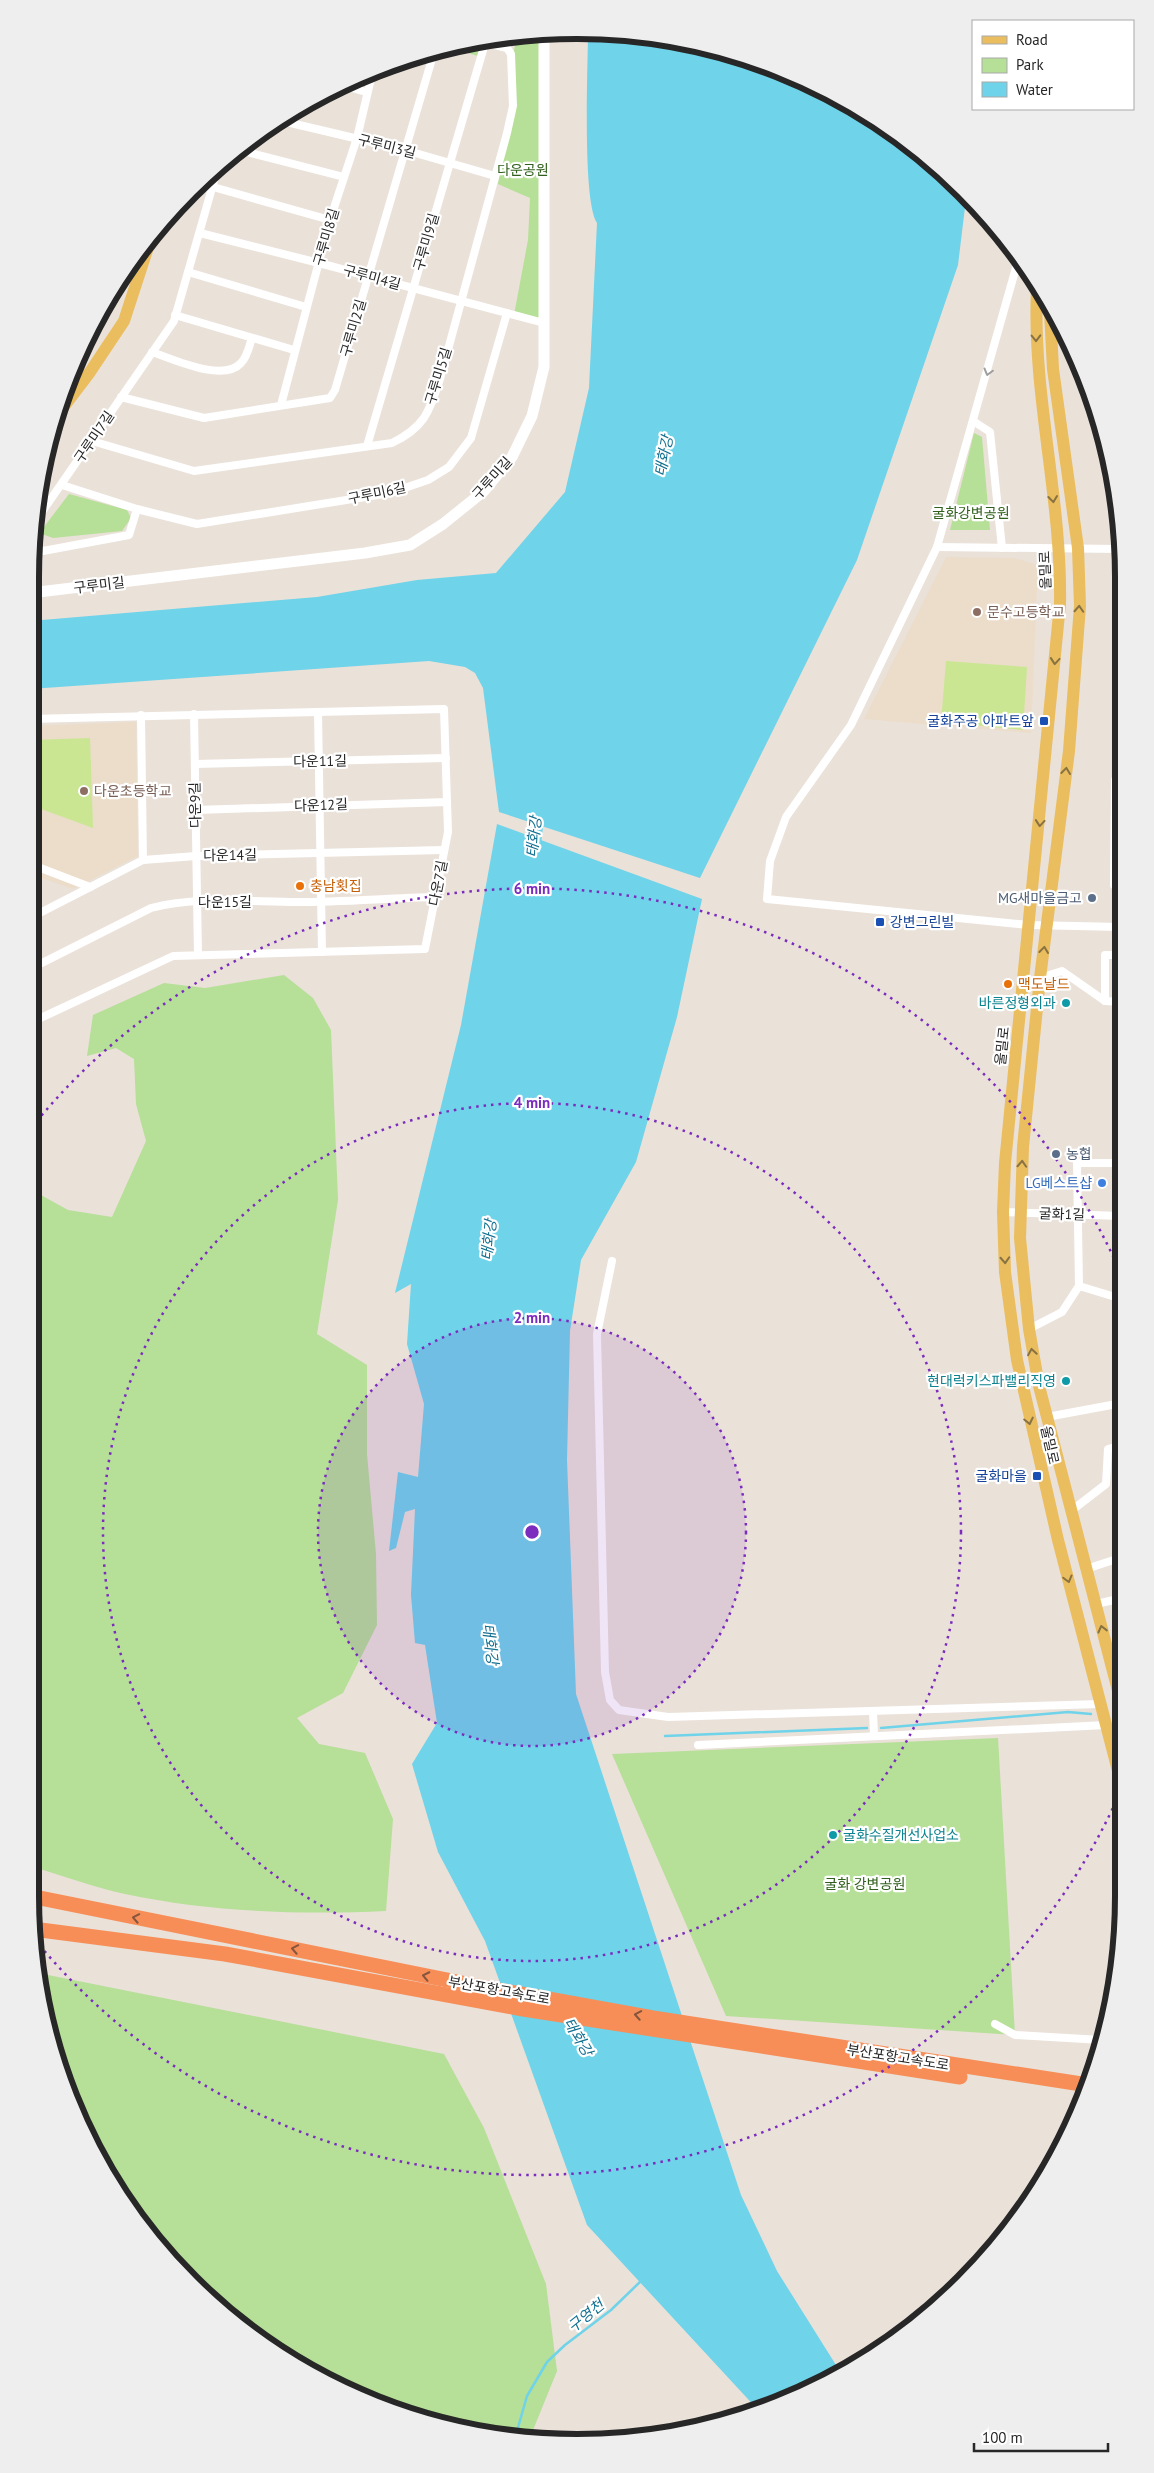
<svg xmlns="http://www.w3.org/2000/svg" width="1154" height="2473" font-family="'PT Sans','Noto Sans KR',sans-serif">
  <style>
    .education { fill: #ebddc9 }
    .green { fill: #b6df97 }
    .pitch { fill: #cae693 }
    .water { fill: #6fd3e9 }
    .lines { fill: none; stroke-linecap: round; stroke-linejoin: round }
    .stream { stroke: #6fd3e9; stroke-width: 2.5 }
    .river { stroke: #6fd3e9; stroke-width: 16 }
    .street { stroke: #fff; stroke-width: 8 }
    .secondary { stroke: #fff; stroke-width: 11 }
    .primary { stroke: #eabd5e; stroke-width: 12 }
    .highway { stroke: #f78e57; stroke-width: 15 }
    .oneway { stroke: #887242 }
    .oneway2 { stroke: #9e9e9e }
    .oneway3 { stroke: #85553d }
    .ring { fill: none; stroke: #7b2cbf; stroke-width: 2.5; stroke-dasharray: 2.5 5 }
    .education-dot { fill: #8d6e63; stroke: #fff; stroke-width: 2 }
    .transit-dot { fill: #1a4fb4; stroke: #fff; stroke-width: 2 }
    .food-dot { fill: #e8710a; stroke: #fff; stroke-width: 2 }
    .service-dot { fill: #5c6f8a; stroke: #fff; stroke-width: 2 }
    .culture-dot { fill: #0f9aa8; stroke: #fff; stroke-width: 2 }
    .shop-dot { fill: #3f7fe0; stroke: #fff; stroke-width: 2 }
    .labels { text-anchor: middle; stroke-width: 4.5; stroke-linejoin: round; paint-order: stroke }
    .street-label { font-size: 14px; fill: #272727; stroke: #fff }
    .park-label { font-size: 14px; fill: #30601c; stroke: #fff }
    .education-label { font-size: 14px; fill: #785e54; stroke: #fff; text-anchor: start }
    .transit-label { font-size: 14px; fill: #164399; stroke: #fff; text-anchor: end }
    .food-label { font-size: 14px; fill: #c56008; stroke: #fff; text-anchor: start }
    .service-label { font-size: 14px; fill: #4e5e75; stroke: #fff; text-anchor: end }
    .culture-label { font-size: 14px; fill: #0d838f; stroke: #fff; text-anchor: end }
    .shop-label { font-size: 14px; fill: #366cbe; stroke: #fff; text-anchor: end }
    .water-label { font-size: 15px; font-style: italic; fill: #127091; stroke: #fff }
    .rim { fill: none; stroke: #272727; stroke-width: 6 }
    .centre { fill: #7b2cbf; stroke: #fff; stroke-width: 2.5 }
    .ring-label { font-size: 15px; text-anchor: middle; font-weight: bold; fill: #7b2cbf; stroke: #fff; stroke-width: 4.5; stroke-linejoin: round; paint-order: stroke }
  </style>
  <rect width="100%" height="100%" fill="#eae1d9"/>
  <g class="education">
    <path d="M946,557L1014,558L1038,565L1031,733L864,719Z"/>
    <path d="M136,722L138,856L73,889L30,874V726Z"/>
  </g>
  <g class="green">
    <path d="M542,34L544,323L514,315L528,240L530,198L498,184L510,118L511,65L517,36Z"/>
    <path d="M482,39L478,56L448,47Z"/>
    <path d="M974,433L982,437L990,530H950Z"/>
    <path d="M69,494L127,510L131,518L122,531L53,538L42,534L44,527Z"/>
    <path d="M284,975L313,998L331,1030L338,1200L317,1334L367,1365V1454L376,1554L377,1625L343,1693L297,1718L319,1744L365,1753L393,1819L386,1911C299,1915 210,1912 125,1894C93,1887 61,1875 30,1866V1189L68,1210L112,1217L146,1141L136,1104L134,1059L116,1048L87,1056L93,1015L164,983L205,988Z"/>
    <path d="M998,1738L1015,2035L726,2016L612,1754Z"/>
    <path d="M38,1973L444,2054L484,2128L546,2284L557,2371L529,2440L470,2432L368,2401L303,2370L216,2307L143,2229L103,2169L59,2072L40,2002Z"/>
  </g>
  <g class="pitch">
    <path d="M946,661L1027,667L1023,730L941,722Z"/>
    <path d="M90,738L93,828L30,805V740Z"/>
  </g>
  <g class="water">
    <path d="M588,31L684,41L787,72L910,143L966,199L958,265L857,560L700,878L499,812L483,688L475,673L465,667L429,661L30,689V621L317,597L417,580L496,573L565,492L589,388L597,223C582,201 588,65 588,31Z"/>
    <path d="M497,824L702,899L677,1017L636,1162L581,1260L570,1331L567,1460L576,1694L741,2195L777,2271L841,2373L819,2386L759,2411L587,2225L485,1941L438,1852L412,1764L437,1723L425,1645L415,1643L411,1595L415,1509L405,1512L396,1548L389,1551L398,1472L418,1477L424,1404L407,1344L411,1284L395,1293L461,1025Z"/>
  </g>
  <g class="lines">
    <g class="stream">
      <path d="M881,1728L1068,1712L1091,1714"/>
      <path d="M665,1736L867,1728"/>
      <path d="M515,2438L527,2396L547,2362L565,2345L611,2310L642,2280"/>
    </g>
    <path class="river" d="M531,860L538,802"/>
    <g class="street">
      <path d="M342,85L366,92"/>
      <path d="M278,120L405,150L495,176"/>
      <path d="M239,150L344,177"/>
      <path d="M213,187L330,220"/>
      <path d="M200,233L319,263L544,323"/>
      <path d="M1019,257L937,547L851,725L786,817L770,861L767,899L1029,925L1121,927"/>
      <path d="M131,263L143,265"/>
      <path d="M188,272L306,307"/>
      <path d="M175,315L294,350"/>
      <path d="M152,352C173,359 223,383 241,363C248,356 249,346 252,338"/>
      <path d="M121,397L204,418L330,398L335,390L434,52"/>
      <path d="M281,405L330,220L357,138L373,70"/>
      <path d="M973,421L990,432L1002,548"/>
      <path d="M92,441L194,471L392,443C425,427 429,412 440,379L507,133L513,106L511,54L507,48L486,43"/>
      <path d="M367,446L486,40"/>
      <path d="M62,485L137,509"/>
      <path d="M35,522L174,321L218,167"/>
      <path d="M33,545L43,551L129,535L137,509L197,524L390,493L428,480L449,467L471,438L507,313"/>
      <path d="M937,547L1119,549"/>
      <path d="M318,712L322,952"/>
      <path d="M194,714L198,955"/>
      <path d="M141,715L143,860"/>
      <path d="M195,764L446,758"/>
      <path d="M1120,780H1115L1114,885H1121"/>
      <path d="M196,810L447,802"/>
      <path d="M30,864L90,887"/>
      <path d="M30,918L143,860L196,856L444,850"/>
      <path d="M30,969L151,908C197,896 250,902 297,902C343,902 389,898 435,897"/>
      <path d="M1040,978L1062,971L1105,1001L1121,1002"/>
      <path d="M1105,1001V955H1121"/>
      <path d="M30,1023L173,956L425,949L448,832L444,709L30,719"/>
      <path d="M1122,1163H1077L1079,1286L1122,1299"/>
      <path d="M1003,1212L1122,1216"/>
      <path d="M612,1261L597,1334L605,1672L610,1700L619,1710L668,1717L1100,1704"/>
      <path d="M1029,1329L1062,1312L1079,1286"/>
      <path d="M1047,1417L1122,1403"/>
      <path d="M1071,1511L1106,1484L1108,1449L1122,1445"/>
      <path d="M1086,1569L1123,1557"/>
      <path d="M1096,1604L1114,1600L1123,1595"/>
      <path d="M1112,1666L1123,1655"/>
      <path d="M873,1711L874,1735"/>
      <path d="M698,1745L1106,1725"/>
      <path d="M995,2024L1015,2035L1102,2040"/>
    </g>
    <path class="secondary" d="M30,593L365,553L410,545L443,524L484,491L512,457L532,416L544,367V33"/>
    <g class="primary">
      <path d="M1037,289C1032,395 1062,498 1060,604L1005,1163L1003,1212L1005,1272L1017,1360L1058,1540L1124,1794"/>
      <path d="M1050,311L1053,369L1078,548L1080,606L1069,751L1040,978L1023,1147L1020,1238L1029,1329L1039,1386L1123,1710"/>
      <path d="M58,414L90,372L124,321L151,238"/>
    </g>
    <g class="highway">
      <path d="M30,1896L477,1986L653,2018L1088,2085"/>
      <path d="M33,1929L225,1954L523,2009L960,2077"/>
    </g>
  </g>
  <defs><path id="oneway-chevron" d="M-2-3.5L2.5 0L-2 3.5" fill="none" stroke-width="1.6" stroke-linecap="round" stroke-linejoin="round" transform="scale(1.25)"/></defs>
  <g class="oneway">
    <use href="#oneway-chevron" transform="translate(1036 338) rotate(89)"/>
    <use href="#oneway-chevron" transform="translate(1053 499) rotate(83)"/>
    <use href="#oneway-chevron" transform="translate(1079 609) rotate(-87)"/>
    <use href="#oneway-chevron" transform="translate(1055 661) rotate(95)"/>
    <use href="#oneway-chevron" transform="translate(1066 771) rotate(-83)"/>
    <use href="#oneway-chevron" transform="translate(1040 823) rotate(95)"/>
    <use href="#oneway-chevron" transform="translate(1044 950) rotate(-83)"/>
    <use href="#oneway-chevron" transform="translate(1022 1164) rotate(-87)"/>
    <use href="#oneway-chevron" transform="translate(1005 1260) rotate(87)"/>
    <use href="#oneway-chevron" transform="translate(1032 1352) rotate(-99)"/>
    <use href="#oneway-chevron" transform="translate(1029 1421) rotate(78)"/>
    <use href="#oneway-chevron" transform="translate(1068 1579) rotate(75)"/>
    <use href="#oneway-chevron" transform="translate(1102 1629) rotate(-104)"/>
  </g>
  <use class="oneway2" href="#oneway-chevron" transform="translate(988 372) rotate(105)"/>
  <g class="oneway3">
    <use href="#oneway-chevron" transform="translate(136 1918) rotate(-169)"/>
    <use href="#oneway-chevron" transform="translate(295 1949) rotate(-169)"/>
    <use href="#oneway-chevron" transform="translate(426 1976) rotate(-168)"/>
    <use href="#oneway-chevron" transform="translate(638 2015) rotate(-170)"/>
  </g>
  <circle cx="532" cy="1532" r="214" fill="#7b2cbf" fill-opacity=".12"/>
  <g class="ring">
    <circle cx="532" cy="1532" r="214"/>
    <circle cx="532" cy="1532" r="429"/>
    <path d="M1122 1788A643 643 0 0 1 36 1941M32 1127A643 643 0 0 1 1122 1276"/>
  </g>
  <g class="education-dot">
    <circle cx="977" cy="612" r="5"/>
    <circle cx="84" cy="791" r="5"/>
  </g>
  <g class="transit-dot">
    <rect x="1039" y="716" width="10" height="10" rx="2.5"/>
    <rect x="875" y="917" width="10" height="10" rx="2.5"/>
    <rect x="1032" y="1471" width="10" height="10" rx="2.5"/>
  </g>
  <g class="food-dot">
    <circle cx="300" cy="886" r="5"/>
    <circle cx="1008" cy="984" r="5"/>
  </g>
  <g class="service-dot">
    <circle cx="1092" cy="898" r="5"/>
    <circle cx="1056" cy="1154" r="5"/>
  </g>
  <g class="culture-dot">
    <circle cx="1066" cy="1003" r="5"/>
    <circle cx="1066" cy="1381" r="5"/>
    <circle cx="833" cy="1835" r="5"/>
  </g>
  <circle class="shop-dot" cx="1102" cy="1183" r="5"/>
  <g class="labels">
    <g class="street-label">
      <text transform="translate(387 146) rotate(14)" y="5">구루미3길</text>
      <text transform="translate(326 237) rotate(-74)" y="5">구루미8길</text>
      <text transform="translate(426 242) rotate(-74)" y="5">구루미9길</text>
      <text transform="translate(372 277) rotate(15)" y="5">구루미4길</text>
      <text transform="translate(353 328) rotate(-74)" y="5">구루미2길</text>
      <text transform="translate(438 376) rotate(-73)" y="5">구루미5길</text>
      <text transform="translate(94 437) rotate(-56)" y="5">구루미7길</text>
      <text transform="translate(492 478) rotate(-48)" y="5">구루미길</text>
      <text transform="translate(377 493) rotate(-12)" y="5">구루미6길</text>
      <text transform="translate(1045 570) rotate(-92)" y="5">울밀로</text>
      <text transform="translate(99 585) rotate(-7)" y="5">구루미길</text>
      <text transform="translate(320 761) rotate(-1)" y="5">다운11길</text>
      <text transform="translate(195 805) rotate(-91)" y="5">다운9길</text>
      <text transform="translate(321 805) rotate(-2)" y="5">다운12길</text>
      <text transform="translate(230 855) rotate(-1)" y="5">다운14길</text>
      <text transform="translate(438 883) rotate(-79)" y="5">다운7길</text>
      <text x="225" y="907">다운15길</text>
      <text transform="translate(1002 1046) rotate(-84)" y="5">울밀로</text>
      <text transform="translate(1062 1214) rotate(2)" y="5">굴화1길</text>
      <text transform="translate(1050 1445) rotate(77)" y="5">울밀로</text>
      <text transform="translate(499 1990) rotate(10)" y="5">부산포항고속도로</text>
      <text transform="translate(898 2057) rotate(9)" y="5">부산포항고속도로</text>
    </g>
    <g class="park-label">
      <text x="523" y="175">다운공원</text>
      <text x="971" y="518">굴화강변공원</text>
      <text x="865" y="1889">굴화 강변공원</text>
    </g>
    <g class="education-label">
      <text x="987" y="617">문수고등학교</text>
      <text x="94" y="796">다운초등학교</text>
    </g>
    <g class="transit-label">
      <text x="1034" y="726">굴화주공 아파트앞</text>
      <text x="890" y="927" text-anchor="start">강변그린빌</text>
      <text x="1027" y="1481">굴화마을</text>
    </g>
    <g class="food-label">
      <text x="310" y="891">충남횟집</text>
      <text x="1018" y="989">맥도날드</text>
    </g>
    <g class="service-label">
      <text x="1082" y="903">MG새마을금고</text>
      <text x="1066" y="1159" text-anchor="start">농협</text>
    </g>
    <g class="culture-label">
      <text x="1056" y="1008">바른정형외과</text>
      <text x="1056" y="1386">현대럭키스파밸리직영</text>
      <text x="843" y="1840" text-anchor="start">굴화수질개선사업소</text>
    </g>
    <g class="shop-label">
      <text x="1092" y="1188">LG베스트샵</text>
    </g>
    <g class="water-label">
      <text transform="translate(664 456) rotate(-79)" y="5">태화강</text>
      <text transform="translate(534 837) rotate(-84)" y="5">태화강</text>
      <text transform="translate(489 1240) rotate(-84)" y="5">태화강</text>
      <text transform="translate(490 1644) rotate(83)" y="5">태화강</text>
      <text transform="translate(578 2037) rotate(59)" y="5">태화강</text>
      <text transform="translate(586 2316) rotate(-39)" y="5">구영천</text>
    </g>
  </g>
  <path d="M0 0H1154V2473H0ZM577 39H577A538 538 0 0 1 1115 577V1896A538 538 0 0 1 577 2434H577A538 538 0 0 1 39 1896V577A538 538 0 0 1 577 39Z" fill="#eee" fill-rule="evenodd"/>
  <path class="rim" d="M577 39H577A538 538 0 0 1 1115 577V1896A538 538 0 0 1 577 2434H577A538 538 0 0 1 39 1896V577A538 538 0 0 1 577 39Z"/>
  <circle cx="532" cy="1532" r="8" class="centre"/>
  <g class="ring-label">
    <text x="532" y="894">6 min</text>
    <text x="532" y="1108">4 min</text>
    <text x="532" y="1323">2 min</text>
  </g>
  <rect x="972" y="20" width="162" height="90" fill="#ffffff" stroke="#a9a9a9"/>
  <rect x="982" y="36" width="25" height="8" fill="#eabd5e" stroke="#a9a9a9"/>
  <text x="1016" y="45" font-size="15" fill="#272727">Road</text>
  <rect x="982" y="58" width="25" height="15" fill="#b6df97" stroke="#a9a9a9"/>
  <text x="1016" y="70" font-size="15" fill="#272727">Park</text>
  <rect x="982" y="82" width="25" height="15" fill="#6fd3e9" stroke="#a9a9a9"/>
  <text x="1016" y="95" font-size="15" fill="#272727">Water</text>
  <path d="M974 2443v8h134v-8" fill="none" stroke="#272727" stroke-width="2.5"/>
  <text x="982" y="2443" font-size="15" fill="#272727" stroke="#ffffff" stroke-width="4" paint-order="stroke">100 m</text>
</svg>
